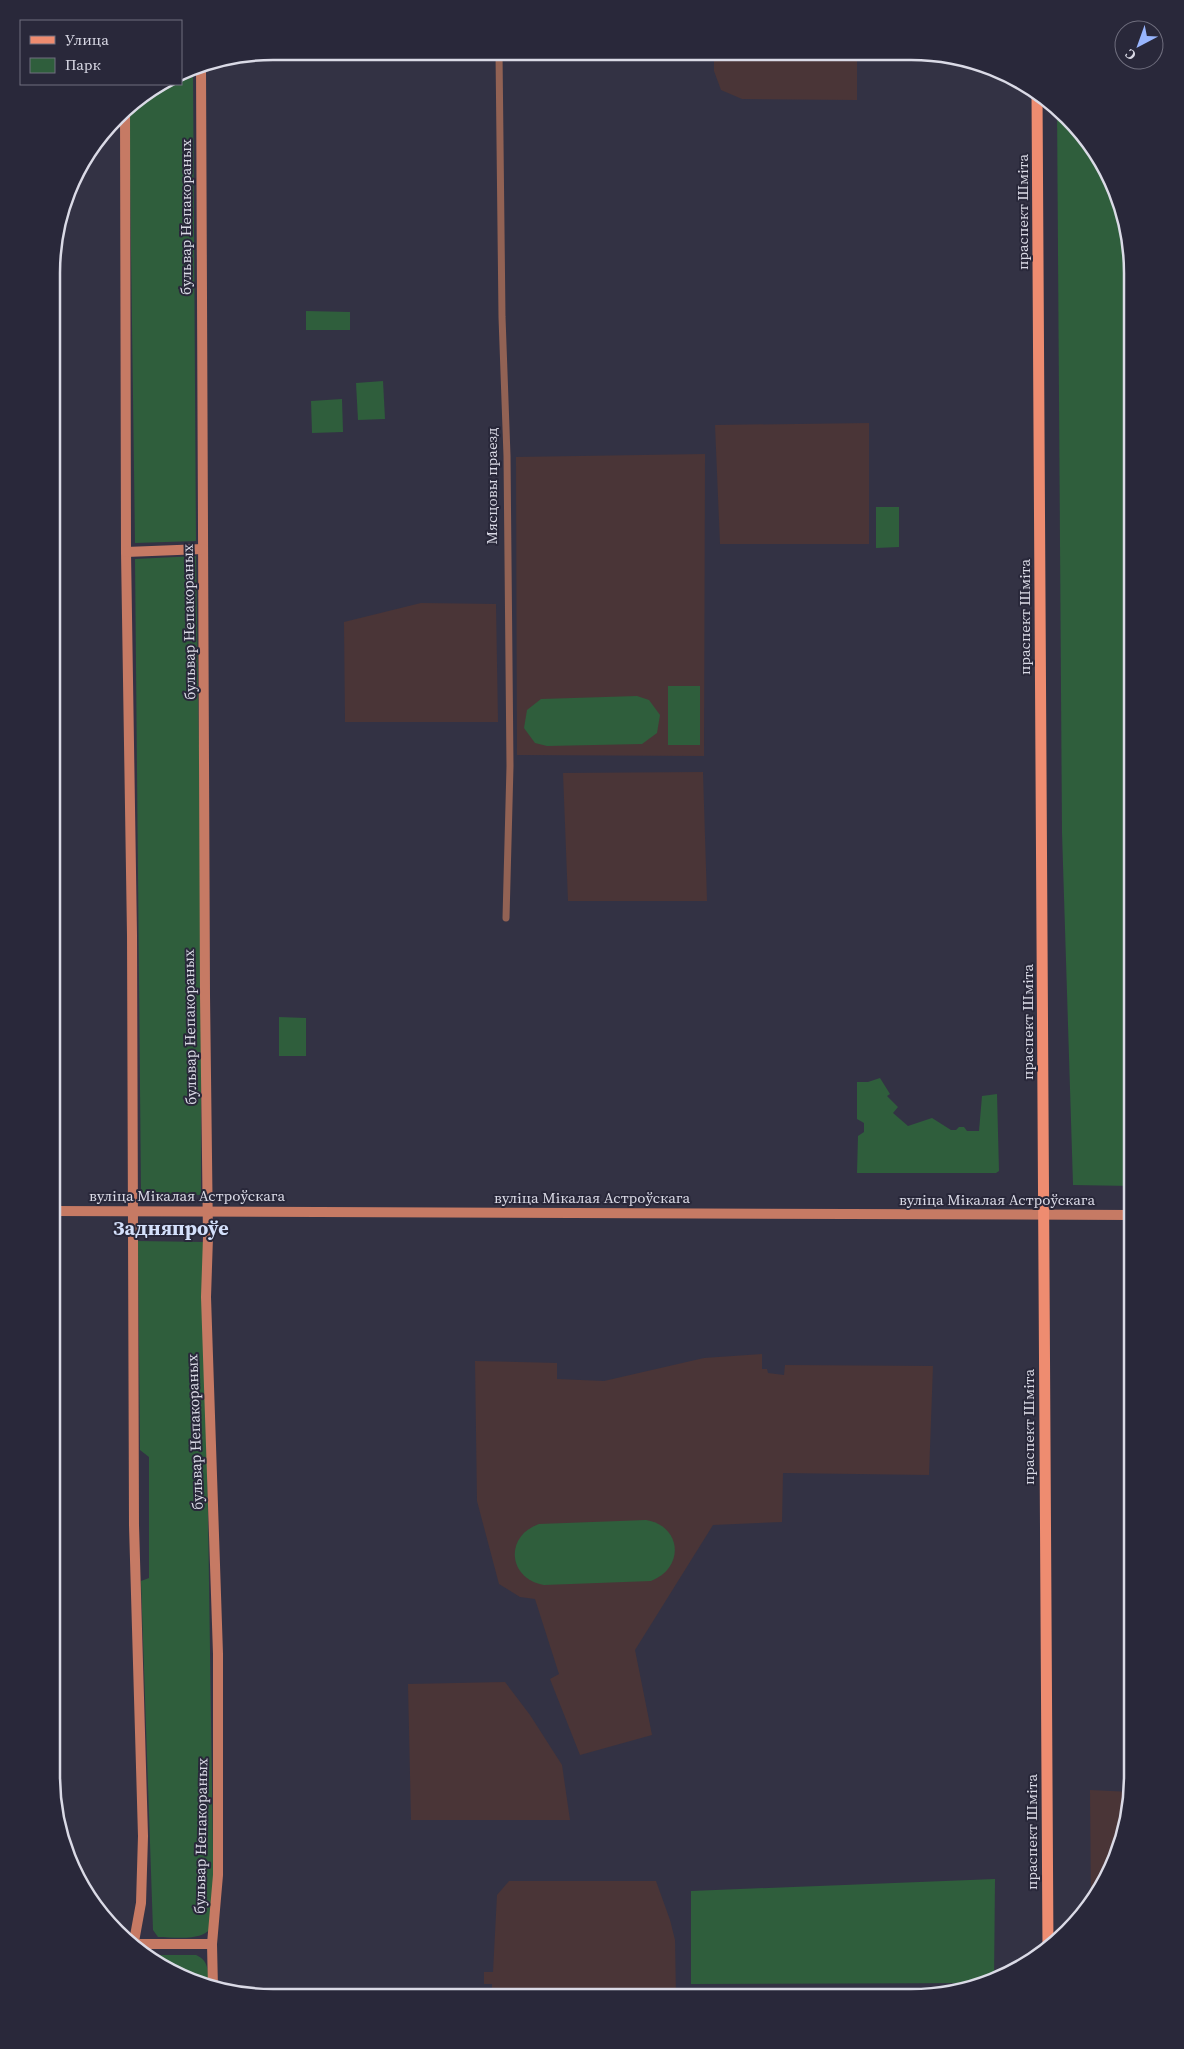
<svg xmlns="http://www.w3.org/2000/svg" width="1184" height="2049" font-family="'Source Serif 4',serif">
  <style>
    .education { fill: #4a3537 }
    .green { fill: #2f5e3c }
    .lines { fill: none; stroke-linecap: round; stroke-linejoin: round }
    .minor { stroke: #926254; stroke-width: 7 }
    .secondary { stroke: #c67a64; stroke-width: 10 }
    .primary { stroke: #ee8c70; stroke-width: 11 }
    .labels { text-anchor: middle; stroke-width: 4; stroke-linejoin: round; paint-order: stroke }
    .street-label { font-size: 15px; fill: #dadae6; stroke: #29283a }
    .district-label { font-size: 20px; font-weight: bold; fill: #d4e0fb; stroke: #29283a }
    .rim { fill: none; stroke: #dadae6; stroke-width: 2.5 }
  </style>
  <rect width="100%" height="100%" fill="#333244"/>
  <g class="education">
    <path d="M714,54L857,55V100L742,99L721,90L714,71Z"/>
    <path d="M869,423V544H720L715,425Z"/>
    <path d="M705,454L704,756L517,755L516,457Z"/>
    <path d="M421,603L496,604L498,722H345L344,622Z"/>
    <path d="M703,772L707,901H568L563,773Z"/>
    <path d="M762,1354V1369H767L768,1373L784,1375L785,1365L933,1366L929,1475L783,1473L782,1522L713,1525L635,1650L652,1735L580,1755L550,1679L559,1674L535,1599L520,1597L499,1584L477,1501L475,1361L557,1363V1379L604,1381L704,1358Z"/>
    <path d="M505,1682L530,1715L562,1765L570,1820H411L408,1684Z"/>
    <path d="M1090,1790L1132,1792L1116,1861L1091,1905Z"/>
    <path d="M509,1881H656L670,1920L675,1940L676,1997H508L492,1994V1984H484V1972H493L497,1895Z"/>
  </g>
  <g class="green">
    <path d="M193,67L196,541L135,543L129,105L163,84H181V72Z"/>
    <path d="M1057,106L1095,149L1121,201L1133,273L1132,1186L1073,1185L1062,833Z"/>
    <path d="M306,311L350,312V330H306Z"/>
    <path d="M383,381L385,419L358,420L356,383Z"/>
    <path d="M342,399L343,432L312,433L311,401Z"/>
    <path d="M876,507H899V547L876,548Z"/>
    <path d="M196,556L201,870V1195L141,1193L135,559Z"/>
    <rect x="668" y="686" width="32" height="59"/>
    <path d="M637,696L649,700L660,715L657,733L642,744L547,746L535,743L524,728L527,710L541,699Z"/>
    <path d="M279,1017L306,1018V1056H279Z"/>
    <path d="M880,1078L890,1094L887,1096L898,1107L893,1113L908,1126L932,1118L951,1130H956L959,1127H964L967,1131H979L982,1096L997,1094L999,1171L996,1173H857L858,1136L864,1132V1123L857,1119V1082H868Z"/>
    <path d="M138,1241L204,1242L214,1922C208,1943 175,1937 158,1937L153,1930L141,1581L149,1578V1457L140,1450Z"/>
    <path d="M646,1520C682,1526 685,1568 651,1581L544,1585C508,1579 504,1536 539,1524Z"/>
    <path d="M995,1879L994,1980L988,1983L691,1984V1891Z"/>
    <path d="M149,1955H196C210,1961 208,1973 208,1986L188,1981L144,1956Z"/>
  </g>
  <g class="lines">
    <g class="minor">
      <path d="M499,53L502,317L507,456L510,766L506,918"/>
      <path d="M126,1939L135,1944"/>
    </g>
    <g class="secondary">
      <path d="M201,65L205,995L208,1237L206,1297L218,1654V1875L212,1944L213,1988"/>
      <path d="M125,108L126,552L132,935L134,1525L143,1836L141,1903L133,1947"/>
      <path d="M126,552L203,549"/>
      <path d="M52,1211L1132,1215"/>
      <path d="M135,1944H212"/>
    </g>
    <path class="primary" d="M1037,93L1048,1950"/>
  </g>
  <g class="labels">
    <g class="street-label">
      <text transform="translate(1023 212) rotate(-90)" y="5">праспект Шміта</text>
      <text transform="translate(186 217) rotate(-90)" y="5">бульвар Непакораных</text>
      <text transform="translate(492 486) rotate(-90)" y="5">Мясцовы праезд</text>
      <text transform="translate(1025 617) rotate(-90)" y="5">праспект Шміта</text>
      <text transform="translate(189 622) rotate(-91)" y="5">бульвар Непакораных</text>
      <text transform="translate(1028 1022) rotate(-90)" y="5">праспект Шміта</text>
      <text transform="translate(190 1027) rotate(-91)" y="5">бульвар Непакораных</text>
      <text x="187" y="1201">вуліца Мікалая Астроўскага</text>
      <text x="592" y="1203">вуліца Мікалая Астроўскага</text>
      <text x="997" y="1205">вуліца Мікалая Астроўскага</text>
      <text transform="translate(1029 1427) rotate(-90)" y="5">праспект Шміта</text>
      <text transform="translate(195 1432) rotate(-92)" y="5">бульвар Непакораных</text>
      <text transform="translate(1032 1832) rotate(-90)" y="5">праспект Шміта</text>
      <text transform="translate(201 1836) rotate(-89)" y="5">бульвар Непакораных</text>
    </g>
    <g class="district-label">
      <text x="171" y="1235">Задняпроўе</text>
    </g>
  </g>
  <path d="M0 0H1184V2049H0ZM273 60H911A213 213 0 0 1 1124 273V1776A213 213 0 0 1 911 1989H273A213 213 0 0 1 60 1776V273A213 213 0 0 1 273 60Z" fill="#29283a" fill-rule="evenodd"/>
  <path class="rim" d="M273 60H911A213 213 0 0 1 1124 273V1776A213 213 0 0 1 911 1989H273A213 213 0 0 1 60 1776V273A213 213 0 0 1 273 60Z"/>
  <rect x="20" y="20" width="162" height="65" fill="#29283a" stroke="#706f7f"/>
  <rect x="30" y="36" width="25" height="8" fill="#ee8c70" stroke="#706f7f"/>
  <text x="65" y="45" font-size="15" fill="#dadae6">Улица</text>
  <rect x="30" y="58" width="25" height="15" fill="#2f5e3c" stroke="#706f7f"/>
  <text x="65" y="70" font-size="15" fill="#dadae6">Парк</text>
  <g transform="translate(1139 45) rotate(221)"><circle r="24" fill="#29283a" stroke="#706f7f"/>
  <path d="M0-4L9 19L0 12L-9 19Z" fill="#98b5fd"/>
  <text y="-8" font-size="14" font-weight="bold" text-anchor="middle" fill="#dadae6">С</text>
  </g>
</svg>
